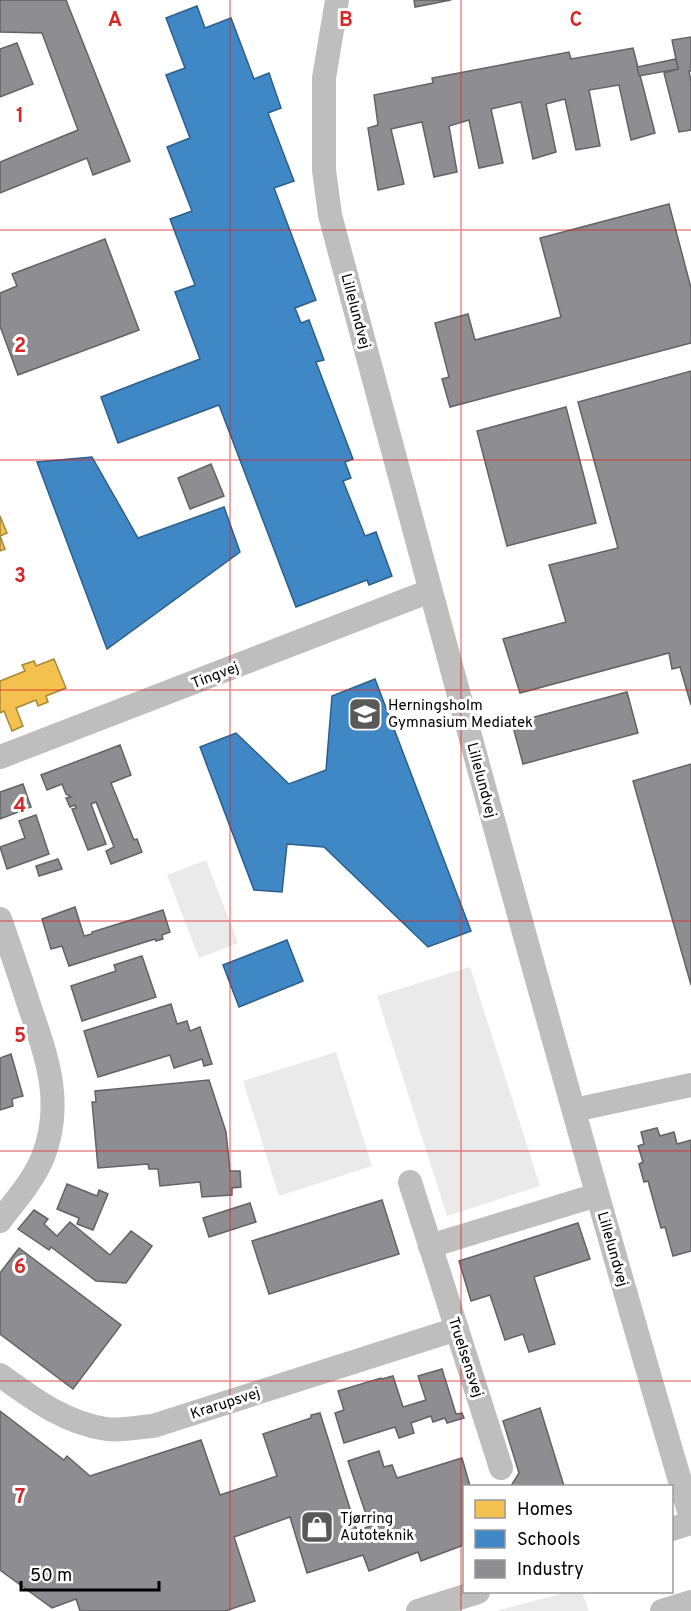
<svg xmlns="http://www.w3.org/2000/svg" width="691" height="1611" font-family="Overpass,sans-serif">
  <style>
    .green { fill: #eaeaea }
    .homes { fill: #f2c14e; stroke: #a98737; stroke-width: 1.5 }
    .schools { fill: #3f88c5; stroke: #2c5f8a; stroke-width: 1.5 }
    .industry { fill: #8d8d92; stroke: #636366; stroke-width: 1.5 }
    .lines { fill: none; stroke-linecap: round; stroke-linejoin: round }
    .minor { stroke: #bebebe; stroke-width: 24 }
    .grid { fill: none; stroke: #d62828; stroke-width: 1.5; stroke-opacity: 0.55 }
    .labels { text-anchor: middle; stroke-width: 6; stroke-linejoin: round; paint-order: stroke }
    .street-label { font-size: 15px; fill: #000; stroke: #fff }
    .poi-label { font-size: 15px; fill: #000; stroke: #fff; text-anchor: start }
    .grid-label { font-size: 20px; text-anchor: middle; font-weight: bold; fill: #d62828; stroke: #fff; stroke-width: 6; stroke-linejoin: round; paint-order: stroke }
  </style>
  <rect width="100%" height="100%" fill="#fff"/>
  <g class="green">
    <path d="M206,860L238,943L199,958L167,875Z"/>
    <path d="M470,967L540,1186L447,1216L377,996Z"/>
    <path d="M336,1052L372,1166L279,1196L243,1081Z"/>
    <path d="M568,1592H582L589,1611H496Z"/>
  </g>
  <g class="homes">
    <path d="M0,516L7,533L0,536L5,549L0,551Z"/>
    <path d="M54,659L66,688L46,696L48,702L38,706L36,700L16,708L23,726L12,731L4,711L0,713V681L25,671L22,665L34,661L36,666Z"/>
  </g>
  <g class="schools">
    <path d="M197,6L205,28L231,18L254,79L269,73L281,108L268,113L294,181L274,188L316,300L295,308L301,323L309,320L324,360L316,362L353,459L345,462L351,478L343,481L365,536L376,532L392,576L369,585L367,580L296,607L219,405L118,443L101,397L200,359L175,292L195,285L170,219L192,211L167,147L190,138L166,75L185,68L166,18Z"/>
    <path d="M92,457L138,538L224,507L240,552L107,649L37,462Z"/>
    <path d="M375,679L471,931L428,947L324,847L287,844L282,892L254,890L200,747L236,733L289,784L326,770L332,696Z"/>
    <path d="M287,940L303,981L239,1007L223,965Z"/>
  </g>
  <g class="industry">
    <path d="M0,0H66L130,161L93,175L87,158L0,193V162L78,130L42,33L0,32Z"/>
    <path d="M414,0H451L415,7Z"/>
    <path d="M691,37V71H689L691,81V130L679,132L664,73L678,69L672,40Z"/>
    <path d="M17,43L33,84L0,97V49Z"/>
    <path d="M633,48L655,133L631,140L619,85L589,90L600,146L576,150L565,99L546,104L556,152L533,159L521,102L491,109L503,163L479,168L469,120L449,126L457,172L434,177L422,122L391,129L404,184L378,190L368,128L378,125L374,95L433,83L432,78L569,52L571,59Z"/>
    <path d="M676,59L678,69L639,76L637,67Z"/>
    <path d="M669,204L691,288V343L450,407L442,379L449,377L435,323L468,314L475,340L561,317L540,238Z"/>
    <path d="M105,239L139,330L18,375L0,326V293L17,286L12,274Z"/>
    <path d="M691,371V705L680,667L672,669L669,653L520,693L503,639L566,622L549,565L618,548L578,402Z"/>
    <path d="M566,407L596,523L507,546L477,431Z"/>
    <path d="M211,464L224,496L190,509L178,478Z"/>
    <path d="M627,692L638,733L523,764L512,723Z"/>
    <path d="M120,745L131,775L111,783L134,840L137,839L142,852L111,864L106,851L114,847L96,802L91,804L106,844L88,850L72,809L76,808L75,805L70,807L66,798L71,797L66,794L62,784L47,790L41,775Z"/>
    <path d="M691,764V985L633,781Z"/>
    <path d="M23,784L31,807L0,819V792Z"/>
    <path d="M36,815L49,854L7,869L0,847L25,838L19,821Z"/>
    <path d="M58,859L62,869L39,876L36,866Z"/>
    <path d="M75,907L84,936L92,934V932L163,910L170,932L162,935L163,939L156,941L155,939L69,966L62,946L51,949L42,919Z"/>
    <path d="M142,956L156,997L82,1021L71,986L116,971L114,965Z"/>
    <path d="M171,1004L177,1024L187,1021L190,1031L200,1027L212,1064L204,1066L202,1059L174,1068L170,1055L98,1077L84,1031Z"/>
    <path d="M11,1054L23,1096L12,1099L13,1106L0,1110V1058Z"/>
    <path d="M209,1080L226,1132L230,1171H240L241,1187L232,1188V1195L202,1197L200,1182L160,1186L158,1169H149L148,1164L98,1168L92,1102H96L95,1091Z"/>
    <path d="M657,1128L660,1136L674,1132L677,1144L691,1140V1251L673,1256L665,1227L661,1228L648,1181L644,1182L639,1164L643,1162L638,1146L644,1144L641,1132Z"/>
    <path d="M67,1184L97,1196L99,1190L108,1194L93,1230L77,1224L79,1218L57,1209Z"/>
    <path d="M382,1200L399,1254L269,1294L252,1241Z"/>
    <path d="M250,1203L256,1222L209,1237L203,1218Z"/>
    <path d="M34,1210L48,1219L44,1224L57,1236L70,1222L110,1255L131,1231L152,1246L126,1283L96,1281L51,1247L49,1250L18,1229Z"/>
    <path d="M578,1223L590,1259L534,1277L555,1344L529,1352L523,1334L505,1340L490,1295L471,1301L459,1261Z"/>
    <path d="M19,1248L121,1325L73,1389L0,1334V1273Z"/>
    <path d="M442,1369L456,1414L462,1413L464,1418L447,1423L445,1418L433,1422L431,1416L411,1423L414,1433L399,1438L395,1427L344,1443L335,1413L344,1410L338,1391L381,1378L382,1379L393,1376L403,1407L426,1400L418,1376Z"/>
    <path d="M540,1408L564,1486H511L519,1473L503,1421Z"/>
    <path d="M0,1411L64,1460L67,1456L90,1476L201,1440L220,1495L277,1476L263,1434L311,1418V1415L320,1413L357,1531L370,1526L348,1461L379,1451L384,1467L392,1465L397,1478L462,1458L470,1486H464V1545L421,1561L418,1552L369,1571L363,1555L307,1573L290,1517L234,1537L255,1601L225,1611H80L76,1599L52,1608L0,1570Z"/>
  </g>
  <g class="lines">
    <g class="minor">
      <path d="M337,0L324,78V170L330,215C446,650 563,1085 691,1518"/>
      <path d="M0,757L430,591"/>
      <path d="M0,919C10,948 20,976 29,1005C47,1057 64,1103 43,1157C33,1181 15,1201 0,1221"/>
      <path d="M574,1110L691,1085"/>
      <path d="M410,1182L501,1468"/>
      <path d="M430,1246L597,1195"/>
      <path d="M0,1375C33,1399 65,1423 106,1429C121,1431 138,1427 153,1426L457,1329"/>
      <path d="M672,1529L691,1523"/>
      <path d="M418,1611L478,1592"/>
      <path d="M662,1611L691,1602"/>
    </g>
  </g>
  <path class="grid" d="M230,0V1611M461,0V1611M0,230H691M0,460H691M0,690H691M0,921H691M0,1151H691M0,1381H691"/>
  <defs>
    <symbol id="school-square" viewBox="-11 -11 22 22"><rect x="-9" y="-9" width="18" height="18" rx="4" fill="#595959" stroke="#fff"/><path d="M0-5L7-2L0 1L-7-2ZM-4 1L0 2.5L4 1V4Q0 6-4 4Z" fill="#fff"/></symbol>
    <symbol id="shop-square" viewBox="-11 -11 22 22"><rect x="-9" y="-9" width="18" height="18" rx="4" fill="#595959" stroke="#fff"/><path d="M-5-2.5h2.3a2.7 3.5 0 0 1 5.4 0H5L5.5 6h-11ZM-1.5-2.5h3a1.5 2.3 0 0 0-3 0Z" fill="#fff"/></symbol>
  </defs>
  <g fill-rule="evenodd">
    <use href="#school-square" x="346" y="695" width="38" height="38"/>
    <use href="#shop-square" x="298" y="1508" width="38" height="38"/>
  </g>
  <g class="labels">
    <g class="street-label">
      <text transform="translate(356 311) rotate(75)" y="5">Lillelundvej</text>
      <text transform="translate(215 675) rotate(-21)" y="5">Tingvej</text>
      <text transform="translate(482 780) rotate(75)" y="5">Lillelundvej</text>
      <text transform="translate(613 1249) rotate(74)" y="5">Lillelundvej</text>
      <text transform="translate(466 1357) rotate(72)" y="5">Truelsensvej</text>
      <text transform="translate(225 1403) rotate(-18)" y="5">Krarupsvej</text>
    </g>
    <g class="poi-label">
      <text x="388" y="710">Herningsholm<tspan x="388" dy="17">Gymnasium Mediatek</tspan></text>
      <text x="340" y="1523">Tjørring<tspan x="340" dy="17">Autoteknik</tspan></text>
    </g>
  </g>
  <g class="grid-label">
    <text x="115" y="26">A</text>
    <text x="346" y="26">B</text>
    <text x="576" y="26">C</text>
    <text x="20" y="122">1</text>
    <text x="20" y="352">2</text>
    <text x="20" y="582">3</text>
    <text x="20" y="812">4</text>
    <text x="20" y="1042">5</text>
    <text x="20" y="1273">6</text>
    <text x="20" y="1503">7</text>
  </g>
  <rect x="463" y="1485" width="210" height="108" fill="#ffffff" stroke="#999999" stroke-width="1.5"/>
  <rect x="475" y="1500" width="30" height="18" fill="#f2c14e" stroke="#999999" stroke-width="1.5"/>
  <text x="517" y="1515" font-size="18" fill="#000000">Homes</text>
  <rect x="475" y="1530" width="30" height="18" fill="#3f88c5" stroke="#999999" stroke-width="1.5"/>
  <text x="517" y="1545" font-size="18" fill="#000000">Schools</text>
  <rect x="475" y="1560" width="30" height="18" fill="#8d8d92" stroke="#999999" stroke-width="1.5"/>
  <text x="517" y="1575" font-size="18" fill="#000000">Industry</text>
  <path d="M21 1581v9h138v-9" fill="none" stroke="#000000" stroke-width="3"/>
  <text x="30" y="1581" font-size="18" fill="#000000" stroke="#ffffff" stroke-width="4.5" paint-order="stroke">50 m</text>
</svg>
